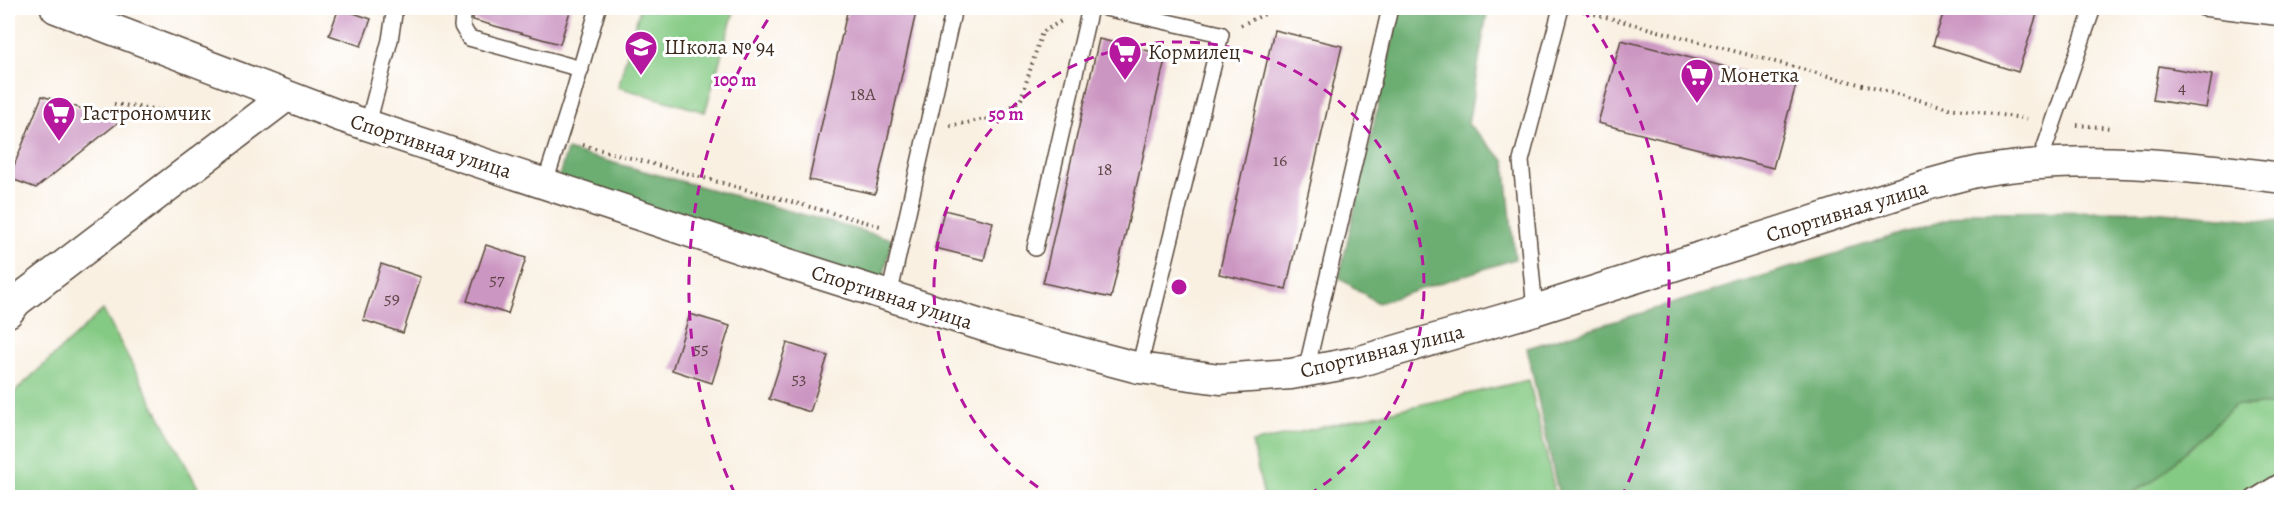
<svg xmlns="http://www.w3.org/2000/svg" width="2289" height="505" font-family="Alegreya,serif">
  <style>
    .green { fill: #85ca84; stroke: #607a51; stroke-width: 1.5 }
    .forest { fill: #6cae72; stroke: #546c48; stroke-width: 1.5 }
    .building { fill: #cc96c2 }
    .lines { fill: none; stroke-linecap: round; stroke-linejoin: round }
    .lane-casing { stroke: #58483b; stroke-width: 18 }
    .street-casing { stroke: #58483b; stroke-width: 33 }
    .path { stroke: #58483b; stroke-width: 4; stroke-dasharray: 1.5 4.5; stroke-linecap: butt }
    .lane { stroke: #fff; stroke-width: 15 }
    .street { stroke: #fff; stroke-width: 30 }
    .ring { fill: none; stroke: #b5179e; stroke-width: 3; stroke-dasharray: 10 8 }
    .labels { text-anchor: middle; stroke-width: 6; stroke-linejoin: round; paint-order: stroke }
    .number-label { font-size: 18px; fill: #5f4547 }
    .poi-label { font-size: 21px; fill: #3b2a1e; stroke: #fff; text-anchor: start }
    .street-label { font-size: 21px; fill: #3b2a1e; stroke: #fff }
    .centre { fill: #b5179e; stroke: #fff; stroke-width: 3 }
    .ring-label { font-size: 18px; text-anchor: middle; font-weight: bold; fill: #b5179e; stroke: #fff; stroke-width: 6; stroke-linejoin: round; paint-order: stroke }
  </style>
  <rect width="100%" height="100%" fill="#fff"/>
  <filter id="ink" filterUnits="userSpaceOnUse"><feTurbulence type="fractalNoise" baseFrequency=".0167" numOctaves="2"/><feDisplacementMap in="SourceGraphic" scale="12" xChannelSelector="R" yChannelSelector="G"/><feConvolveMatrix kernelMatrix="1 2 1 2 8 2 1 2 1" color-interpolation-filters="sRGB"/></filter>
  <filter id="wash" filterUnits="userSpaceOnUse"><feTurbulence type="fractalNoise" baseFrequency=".008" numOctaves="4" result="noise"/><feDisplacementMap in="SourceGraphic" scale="24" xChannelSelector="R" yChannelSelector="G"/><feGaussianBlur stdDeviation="1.35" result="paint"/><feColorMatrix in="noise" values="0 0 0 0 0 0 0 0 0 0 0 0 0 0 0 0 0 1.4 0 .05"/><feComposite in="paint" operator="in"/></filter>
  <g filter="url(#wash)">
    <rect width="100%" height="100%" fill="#f9f0e2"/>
    <g class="green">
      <path d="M640,8H735L705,112L618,87Z"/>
      <path d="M103,310L203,497H8V398Z"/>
      <path d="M1529,380L1556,497H1264L1252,443Z"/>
      <path d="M2235,405H2281V497L2124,498L2155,480Z"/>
    </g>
    <g class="forest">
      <path d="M1400,8H1488L1468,124L1505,161L1515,259L1378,303L1339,278Z"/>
      <path d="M567,150L892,239L882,283L558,179Z"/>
      <path d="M2151,211L2281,222V405H2235L2155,480L2124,497H1559L1527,348L1972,212Z"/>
    </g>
    <g id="blocks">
      <g class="building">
        <path d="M339,8L371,19L361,46L329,35Z"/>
        <path d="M474,8H571L560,44L473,20Z"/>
        <path d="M848,8H917L875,194L809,180Z"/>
        <path d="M1945,8H2039L2018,72L1933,45Z"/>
        <path d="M1274,30L1342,46L1286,289L1219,274Z"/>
        <path d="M1099,39L1166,55L1111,298L1043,283Z"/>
        <path d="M1621,40L1796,85L1773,168L1598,123Z"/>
        <path d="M2159,66L2212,75L2206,108L2153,100Z"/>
        <path d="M42,96L120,121L36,188L9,178Z"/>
        <path d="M944,210L993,222L984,260L935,248Z"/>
        <path d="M486,245L526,258L508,314L467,301Z"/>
        <path d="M381,264L421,277L403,333L363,320Z"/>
        <path d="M690,314L730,326L712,383L672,370Z"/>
        <path d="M787,343L828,356L810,412L769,399Z"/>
      </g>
    </g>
  </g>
  <g filter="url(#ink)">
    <use href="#blocks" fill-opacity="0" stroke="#58483b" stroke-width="1.5"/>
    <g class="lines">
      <defs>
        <g id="lane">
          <path d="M464,8L462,26L469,38L581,69"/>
          <path d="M1105,8L1221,34L1139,368"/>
          <path d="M2203,8L2282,18"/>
          <path d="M368,124L390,40L395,8"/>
          <path d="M2039,164L2093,8"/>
          <path d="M545,183L572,98L598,8"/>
          <path d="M1035,248L1090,8"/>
          <path d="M889,296L954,8"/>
          <path d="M1535,310L1521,161L1561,8"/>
          <path d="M1306,371L1390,8"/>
          <path d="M2253,498L2282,480"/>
        </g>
        <g id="street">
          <path d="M56,8L340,116L763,256L1006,333L1139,368L1220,379L1291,374L1357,362L1535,310L1923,186C1942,181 1961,175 1981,171C2081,154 2182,165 2282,178"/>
          <path d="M8,312L17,301L285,97"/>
        </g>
      </defs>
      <use href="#lane" class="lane-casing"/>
      <use href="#street" class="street-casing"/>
      <g class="path">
        <path d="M1583,11L1949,108L2030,119"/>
        <path d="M1241,25L1278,8"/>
        <path d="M114,104L207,116"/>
        <path d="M2077,125L2111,128"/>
        <path d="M950,126L1000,116L1021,99L1042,32L1063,20"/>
        <path d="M583,145L880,226"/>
      </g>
      <use href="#lane" class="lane"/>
      <use href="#street" class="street"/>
    </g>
  </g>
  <g class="ring">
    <path d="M1053 497A245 245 0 1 1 1305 497"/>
    <path d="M735 494A490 490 0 0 1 775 9M1583 9A490 490 0 0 1 1623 494"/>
  </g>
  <defs>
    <symbol id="school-pin" viewBox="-11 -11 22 30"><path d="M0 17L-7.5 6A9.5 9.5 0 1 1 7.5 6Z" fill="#b5179e" stroke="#fff"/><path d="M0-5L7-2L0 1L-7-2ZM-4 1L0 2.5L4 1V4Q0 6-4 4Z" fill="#fff"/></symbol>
    <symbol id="supermarket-pin" viewBox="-11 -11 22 30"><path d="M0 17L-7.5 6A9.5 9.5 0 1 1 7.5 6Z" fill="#b5179e" stroke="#fff"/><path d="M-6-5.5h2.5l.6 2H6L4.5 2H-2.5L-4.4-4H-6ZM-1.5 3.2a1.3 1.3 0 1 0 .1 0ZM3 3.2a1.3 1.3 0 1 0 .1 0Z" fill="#fff"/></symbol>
  </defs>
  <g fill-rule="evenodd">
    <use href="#school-pin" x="622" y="28" width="38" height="52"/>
    <use href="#supermarket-pin" x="1106" y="33" width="38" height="52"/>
    <use href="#supermarket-pin" x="1678" y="56" width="38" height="52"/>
    <use href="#supermarket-pin" x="40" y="94" width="38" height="52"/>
  </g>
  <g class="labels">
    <g class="number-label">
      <text x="2182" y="93">4</text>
      <text x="863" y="100">18А</text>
      <text x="1280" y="166">16</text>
      <text x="1105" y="175">18</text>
      <text x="497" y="285">57</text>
      <text x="392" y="304">59</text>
      <text x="701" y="354">55</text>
      <text x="799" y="384">53</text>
    </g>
    <g class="poi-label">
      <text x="664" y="54">Школа № 94</text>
      <text x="1148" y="59">Кормилец</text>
      <text x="1720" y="82">Монетка</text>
      <text x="82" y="120">Гастрономчик</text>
    </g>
    <g class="street-label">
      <text transform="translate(431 146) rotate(18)" y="7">Спортивная улица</text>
      <text transform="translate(1847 211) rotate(-17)" y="7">Спортивная улица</text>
      <text transform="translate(892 297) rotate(18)" y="7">Спортивная улица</text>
      <text transform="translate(1382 351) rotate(-14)" y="7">Спортивная улица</text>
    </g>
  </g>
  <circle cx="1179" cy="287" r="9" class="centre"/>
  <g class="ring-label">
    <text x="735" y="86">100 m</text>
    <text x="1006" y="120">50 m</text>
  </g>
  <rect width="2289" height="505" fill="none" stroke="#fff" stroke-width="30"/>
</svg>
